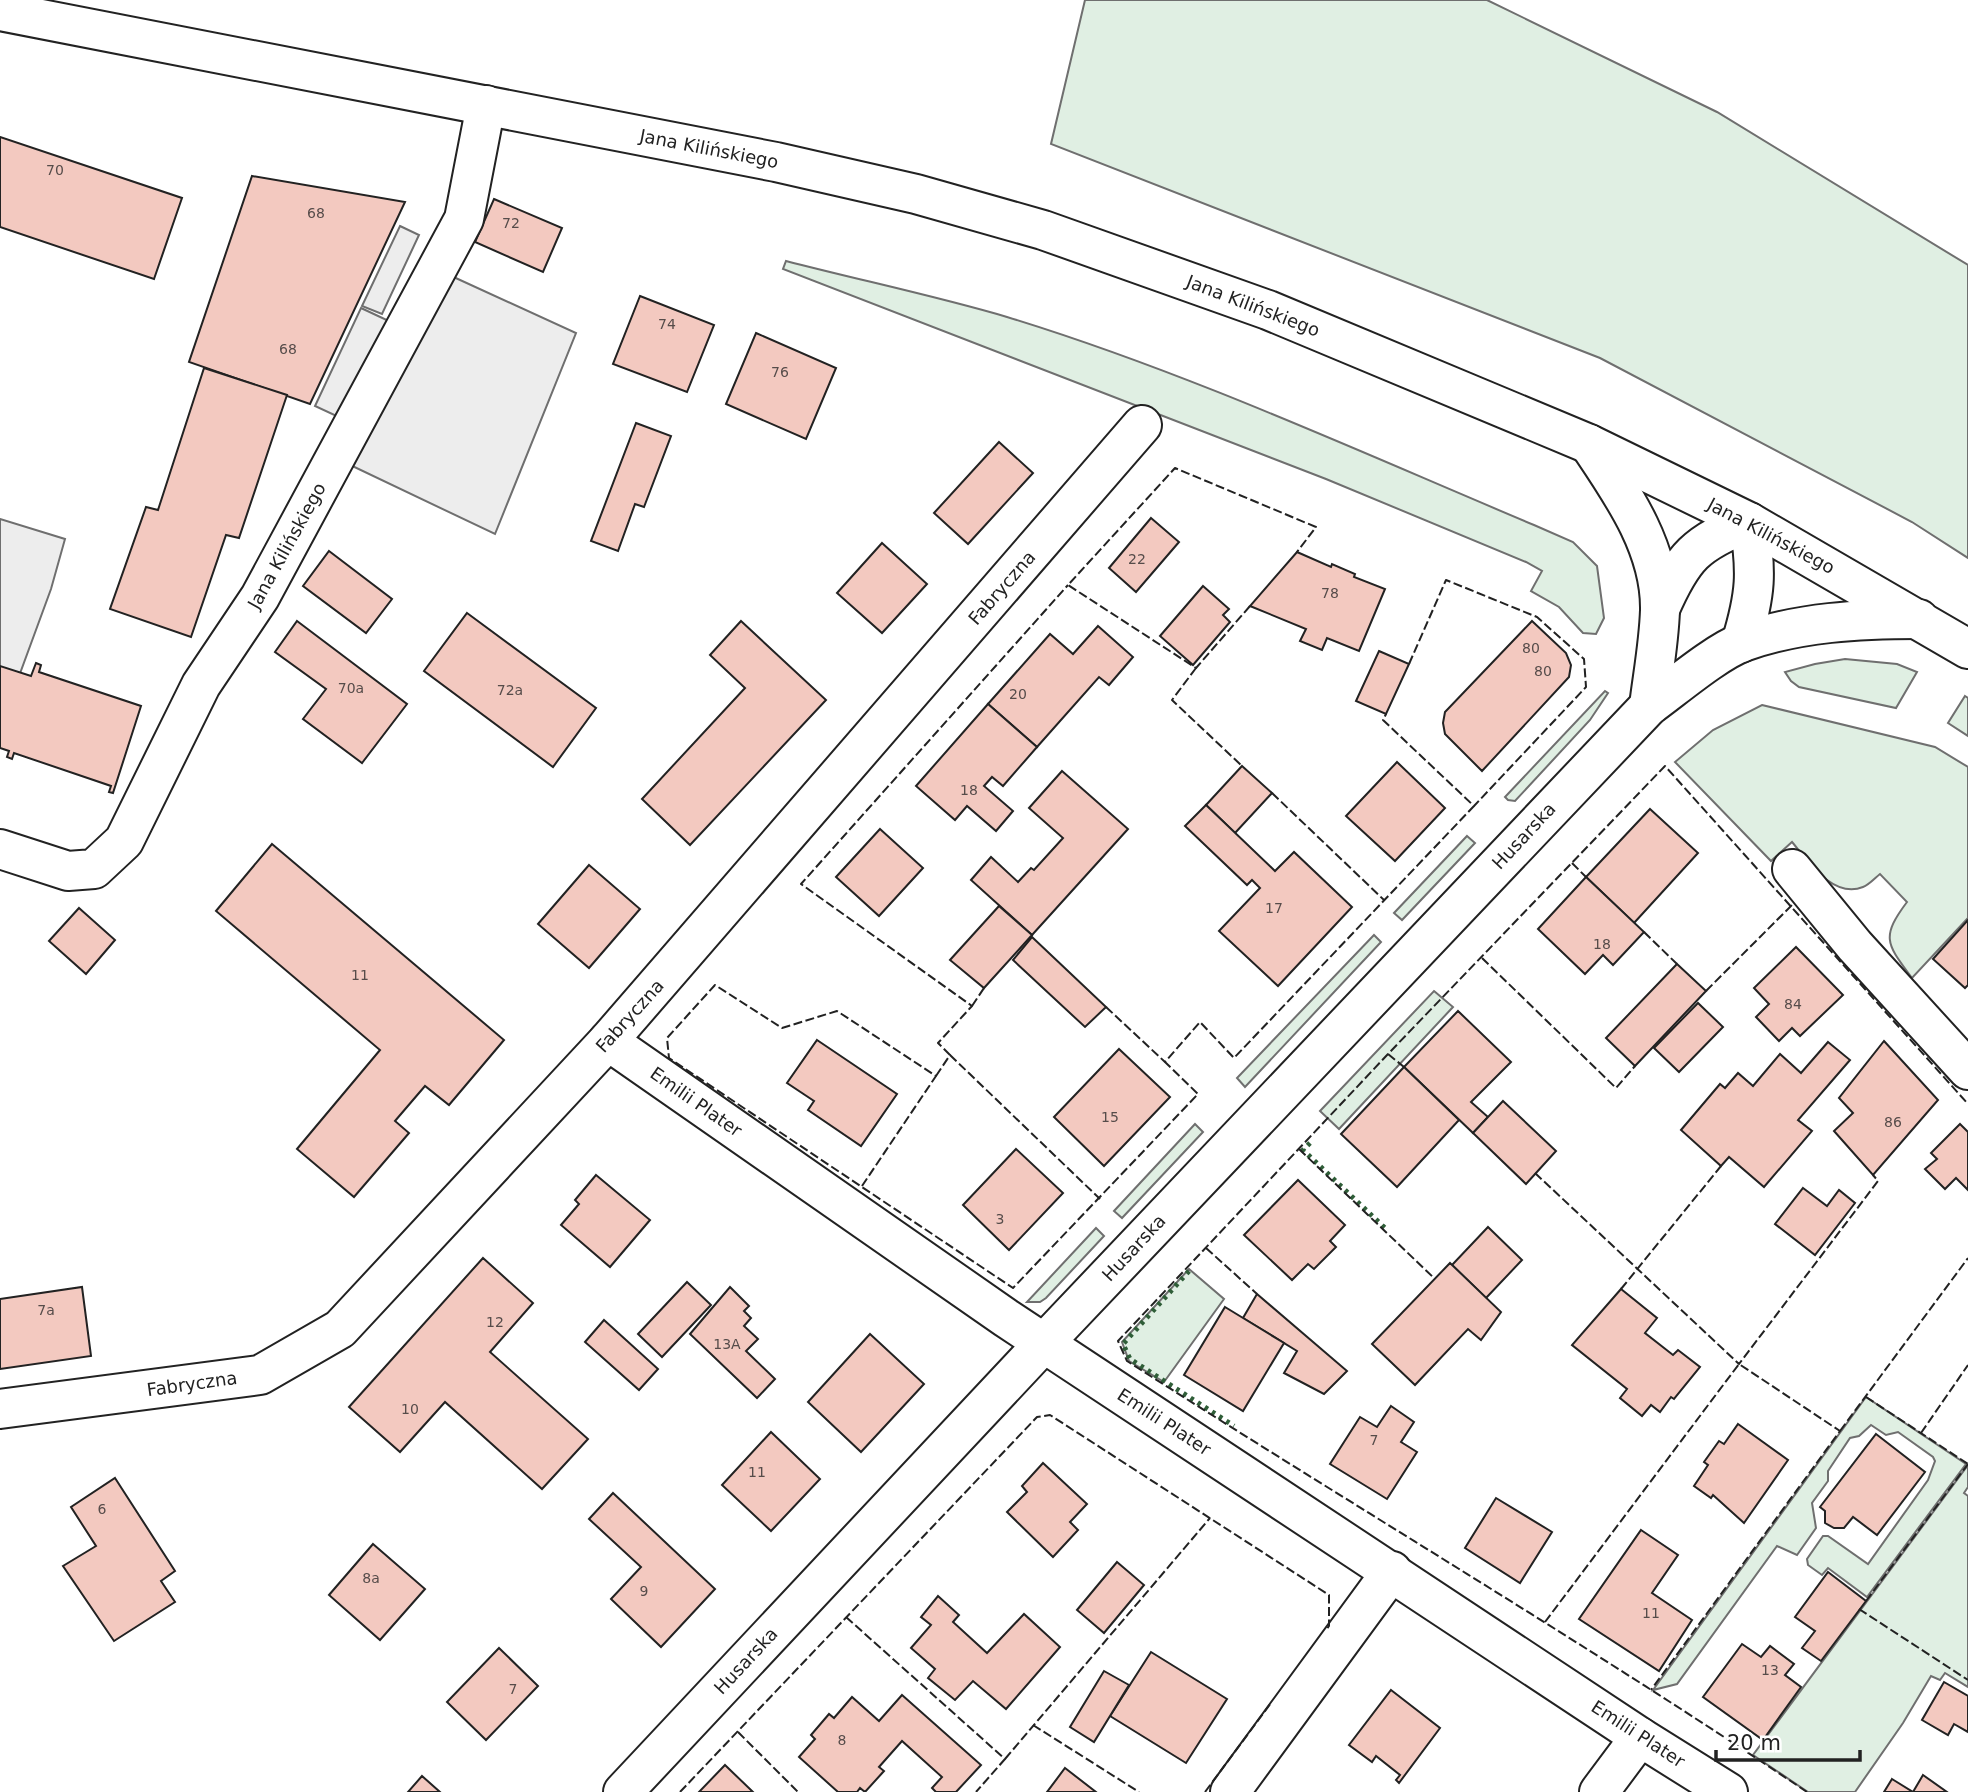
<svg xmlns="http://www.w3.org/2000/svg" width="1968" height="1792" font-family="'DejaVu Sans',sans-serif">
  <style>
    .green { fill: #e0efe3; stroke: #6f6f6f; stroke-width: 2 }
    .parking { fill: #ededed; stroke: #6f6f6f; stroke-width: 2 }
    .building { fill: #f3c9c0; stroke: #222; stroke-width: 2 }
    .lines { fill: none; stroke-linecap: round; stroke-linejoin: round }
    .minor-casing { stroke: #222; stroke-width: 42 }
    .major-casing { stroke: #222; stroke-width: 42 }
    .minor { stroke: #fff; stroke-width: 38 }
    .major { stroke: #fff; stroke-width: 38 }
    .hedge { stroke: #2f5e38; stroke-width: 5; stroke-dasharray: 3.5 5; stroke-linecap: butt }
    .fence { stroke: #222; stroke-width: 2; stroke-dasharray: 9 3.5; stroke-linecap: butt }
    .labels { text-anchor: middle; stroke-width: 5; stroke-linejoin: round; paint-order: stroke }
    .number-label { font-size: 14px; fill: #564c4a }
    .street-label { font-size: 18px; fill: #222; stroke: #fff }
  </style>
  <rect width="100%" height="100%" fill="#fff"/>
  <g class="green">
    <path d="M1085,0H1487L1717,112L1968,265V558L1912,522L1600,358L1051,144Z"/>
    <path d="M786,261C859,280 936,296 1007,317C1187,372 1360,452 1534,525L1573,542L1597,566L1604,618L1596,634L1583,633L1559,607L1531,591L1542,571L1526,562L1326,479L783,269Z"/>
    <path d="M1845,659L1897,664L1917,672L1896,708L1799,687L1791,681L1785,672L1815,664Z"/>
    <path d="M1605,691L1608,693L1590,720L1515,801L1508,800L1505,797Z"/>
    <path d="M1965,696L1968,698V736L1948,723Z"/>
    <path d="M1762,705L1935,747L1968,767V918L1912,978C1887,944 1880,938 1907,902L1880,874C1875,878 1869,885 1863,887C1833,899 1808,861 1792,842L1771,861L1675,762L1713,730Z"/>
    <path d="M1467,836L1475,843L1402,920L1394,913Z"/>
    <path d="M1374,935L1381,942L1245,1087L1237,1078Z"/>
    <path d="M1434,991L1453,1007L1339,1129L1320,1111Z"/>
    <path d="M1195,1124L1203,1132L1122,1218L1114,1211Z"/>
    <path d="M1096,1228L1104,1236L1046,1298L1040,1302H1027Z"/>
    <path d="M1189,1269L1224,1299L1164,1382L1129,1361L1122,1342Z"/>
    <path d="M1866,1397L1966,1464L1867,1597L1828,1568L1822,1575L1808,1565L1807,1559L1823,1536H1828L1868,1564L1928,1480L1935,1461L1933,1457L1898,1432L1886,1435L1871,1425L1859,1436L1850,1438L1828,1471V1481L1812,1503L1816,1528L1797,1555L1777,1546L1677,1684L1653,1690Z"/>
    <path d="M1968,1465V1487L1964,1493L1968,1496V1687L1945,1673L1940,1680L1931,1676L1903,1723L1855,1792H1808L1753,1755Z"/>
  </g>
  <g class="parking">
    <path d="M400,226L419,235L382,314L362,306Z"/>
    <path d="M447,274L576,333L495,534L346,463Z"/>
    <path d="M361,308L391,322L345,420L315,406Z"/>
    <path d="M0,519L65,539L51,589L0,728Z"/>
  </g>
  <g class="building">
    <path d="M0,137L182,198L154,279L0,227Z"/>
    <path d="M252,176L405,202L310,404L189,362Z"/>
    <path d="M494,199L562,228L543,272L475,242Z"/>
    <path d="M640,296L714,325L687,392L613,364Z"/>
    <path d="M756,333L836,368L806,439L726,404Z"/>
    <path d="M204,368L287,395L239,538L226,535L191,637L110,609L146,507L158,510Z"/>
    <path d="M636,423L671,436L644,507L635,504L618,551L591,541Z"/>
    <path d="M999,442L1033,473L968,544L934,513Z"/>
    <path d="M1151,518L1179,542L1136,592L1109,568Z"/>
    <path d="M882,543L927,584L882,633L837,593Z"/>
    <path d="M329,551L392,599L366,633L303,586Z"/>
    <path d="M1297,552L1331,567L1332,564L1355,574L1354,577L1385,589L1359,651L1327,638L1322,650L1300,641L1306,629L1250,606Z"/>
    <path d="M1203,586L1229,609L1223,615L1230,622L1193,665L1160,636Z"/>
    <path d="M467,613L596,708L553,767L424,671Z"/>
    <path d="M297,621L407,704L362,763L303,719L326,689L275,652Z"/>
    <path d="M741,621L826,700L690,845L642,799L745,688L710,655Z"/>
    <path d="M1532,621L1566,653L1571,665L1569,677L1482,771L1445,734L1443,723L1445,712Z"/>
    <path d="M1098,626L1133,657L1109,685L1099,677L1037,747L988,704L1050,634L1073,654Z"/>
    <path d="M1379,651L1409,664L1386,714L1356,701Z"/>
    <path d="M36,663L41,665L39,672L141,706L113,793L109,792L111,786L14,753L12,759L7,757L9,751L0,748V666L31,676Z"/>
    <path d="M988,704L1037,747L1003,786L992,777L984,786L1013,811L996,831L967,806L955,820L916,786Z"/>
    <path d="M1397,762L1445,808L1395,861L1346,816Z"/>
    <path d="M1242,766L1272,793L1235,833L1206,805Z"/>
    <path d="M1062,771L1128,829L1032,935L971,880L991,857L1018,882L1031,868L1034,870L1063,838L1029,808Z"/>
    <path d="M1206,805L1275,871L1294,852L1352,907L1278,986L1219,931L1260,888L1252,880L1247,885L1185,826Z"/>
    <path d="M1650,809L1698,853L1634,923L1586,877Z"/>
    <path d="M880,829L923,868L879,916L836,877Z"/>
    <path d="M272,844L504,1040L449,1105L425,1086L395,1121L409,1133L354,1197L297,1149L380,1050L216,911Z"/>
    <path d="M589,865L640,909L589,968L538,924Z"/>
    <path d="M1586,877L1644,932L1613,965L1603,955L1585,974L1538,929Z"/>
    <path d="M999,906L1032,935L984,988L950,960Z"/>
    <path d="M79,908L115,940L86,974L49,941Z"/>
    <path d="M1968,920V985L1965,988L1933,959Z"/>
    <path d="M1032,937L1106,1007L1085,1027L1013,960Z"/>
    <path d="M1796,947L1843,995L1800,1036L1792,1028L1779,1041L1756,1017L1769,1004L1754,988Z"/>
    <path d="M1677,964L1706,991L1635,1066L1606,1038Z"/>
    <path d="M1698,1003L1723,1027L1679,1072L1654,1048Z"/>
    <path d="M1458,1011L1511,1062L1471,1102L1488,1117L1473,1133L1404,1067Z"/>
    <path d="M817,1040L897,1094L861,1146L808,1110L814,1101L787,1083Z"/>
    <path d="M1884,1041L1938,1100L1873,1175L1834,1131L1853,1113L1839,1098Z"/>
    <path d="M1828,1042L1850,1060L1798,1120L1812,1131L1764,1187L1729,1157L1721,1166L1681,1130L1720,1084L1725,1088L1738,1073L1753,1086L1780,1054L1801,1073Z"/>
    <path d="M1119,1049L1170,1097L1104,1166L1054,1117Z"/>
    <path d="M1404,1067L1459,1120L1397,1187L1341,1134Z"/>
    <path d="M1503,1101L1556,1151L1526,1184L1473,1133Z"/>
    <path d="M1960,1124L1968,1132V1190L1956,1178L1945,1189L1925,1169L1937,1159L1931,1153Z"/>
    <path d="M1016,1149L1063,1193L1009,1250L963,1205Z"/>
    <path d="M596,1175L650,1220L610,1267L561,1225L579,1204L575,1200Z"/>
    <path d="M1298,1180L1345,1225L1330,1241L1336,1247L1314,1269L1308,1264L1292,1280L1244,1235Z"/>
    <path d="M1803,1188L1827,1206L1839,1190L1855,1203L1815,1255L1775,1224Z"/>
    <path d="M1488,1227L1522,1260L1486,1298L1452,1265Z"/>
    <path d="M483,1258L533,1303L490,1352L588,1439L542,1489L445,1402L400,1452L349,1407Z"/>
    <path d="M1450,1263L1501,1312L1481,1340L1468,1329L1415,1385L1372,1344Z"/>
    <path d="M687,1282L711,1305L662,1357L638,1334Z"/>
    <path d="M82,1287L91,1356L0,1369V1299Z"/>
    <path d="M730,1287L749,1306L744,1311L751,1318L744,1326L758,1339L746,1351L775,1379L757,1398L690,1334Z"/>
    <path d="M1621,1289L1657,1318L1645,1333L1673,1355L1678,1350L1700,1367L1674,1399L1671,1397L1660,1412L1651,1405L1642,1416L1620,1398L1627,1389L1572,1345Z"/>
    <path d="M1257,1294L1347,1371L1324,1394L1284,1373L1297,1351L1243,1318Z"/>
    <path d="M1225,1307L1284,1343L1243,1411L1184,1375Z"/>
    <path d="M604,1320L658,1369L639,1390L585,1342Z"/>
    <path d="M870,1334L924,1384L861,1452L808,1402Z"/>
    <path d="M1391,1406L1414,1422L1401,1442L1417,1452L1387,1499L1330,1464L1360,1417L1377,1427Z"/>
    <path d="M1738,1424L1788,1460L1744,1523L1713,1495L1711,1498L1694,1486L1708,1465L1704,1462L1719,1441L1724,1444Z"/>
    <path d="M771,1432L820,1479L771,1531L722,1485Z"/>
    <path d="M1876,1434L1925,1472L1877,1535L1853,1517L1844,1528H1834L1825,1523V1511L1820,1507Z"/>
    <path d="M1043,1463L1087,1504L1070,1522L1078,1530L1053,1557L1007,1512L1027,1492L1022,1486Z"/>
    <path d="M115,1478L175,1571L161,1581L175,1602L114,1641L63,1566L96,1546L71,1507Z"/>
    <path d="M613,1493L715,1589L661,1647L611,1599L641,1567L589,1519Z"/>
    <path d="M1496,1498L1552,1532L1520,1583L1465,1548Z"/>
    <path d="M1641,1530L1678,1555L1652,1593L1692,1620L1659,1671L1579,1619Z"/>
    <path d="M373,1544L425,1589L380,1640L329,1595Z"/>
    <path d="M1117,1562L1144,1585L1104,1633L1077,1610Z"/>
    <path d="M1828,1572L1866,1601L1821,1661L1802,1648L1815,1631L1795,1617Z"/>
    <path d="M938,1596L959,1615L953,1622L987,1653L1024,1614L1060,1647L1006,1709L973,1681L955,1700L928,1678L935,1669L911,1648L931,1625L921,1617Z"/>
    <path d="M1742,1644L1761,1657L1770,1646L1794,1664L1785,1675L1801,1687L1763,1740L1703,1697Z"/>
    <path d="M499,1648L538,1686L486,1740L447,1702Z"/>
    <path d="M1151,1652L1227,1699L1186,1763L1110,1716Z"/>
    <path d="M1104,1671L1129,1685L1094,1742L1070,1727Z"/>
    <path d="M1944,1682L1968,1696V1732L1954,1724L1948,1735L1922,1720Z"/>
    <path d="M1391,1690L1440,1728L1399,1783L1396,1780L1400,1775L1376,1756L1372,1762L1349,1745Z"/>
    <path d="M902,1695L981,1765L956,1792H936L932,1788L942,1777L902,1741L879,1767L884,1771L865,1792L860,1788L857,1792H838L799,1757L815,1739L811,1735L829,1714L834,1718L852,1697L879,1721Z"/>
    <path d="M725,1765L753,1792H699Z"/>
    <path d="M1065,1768L1096,1792H1047Z"/>
    <path d="M1923,1775L1947,1792H1913Z"/>
    <path d="M422,1776L440,1792H408Z"/>
    <path d="M1892,1779L1913,1792H1884Z"/>
  </g>
  <g class="lines">
    <defs>
      <g id="minor">
        <path d="M1589,444C1622,493 1661,548 1660,610C1659,642 1653,674 1649,706"/>
        <path d="M1660,609C1683,556 1696,543 1749,522C1757,572 1756,594 1741,643"/>
        <path d="M0,849L68,871L94,869L124,841L201,685L260,597L464,219L486,105"/>
        <path d="M1792,869L1855,946L1968,1070"/>
        <path d="M608,1041L1006,1318L1640,1737L1728,1792"/>
        <path d="M0,1409L260,1375L340,1329L608,1041L1142,425"/>
        <path d="M623,1792L1044,1343L1649,706C1674,688 1716,652 1743,642C1799,622 1860,619 1919,619"/>
        <path d="M1230,1792L1392,1571"/>
        <path d="M1599,1792L1640,1737"/>
      </g>
      <path id="major" d="M0,11L776,162L916,194L1043,230L1268,310L1589,444L1749,522L1968,649"/>
    </defs>
    <use href="#minor" class="minor-casing"/>
    <use href="#major" class="major-casing"/>
    <use href="#minor" class="minor"/>
    <use href="#major" class="major"/>
    <g class="hedge">
      <path d="M1310,1143L1303,1150L1388,1231"/>
      <path d="M1189,1271L1123,1344L1130,1359L1234,1426"/>
    </g>
    <g class="fence">
      <path d="M1250,606L1196,668L1068,585L1175,468L1316,527L1297,552"/>
      <path d="M1409,664L1446,580L1537,617L1584,659L1586,687L1474,806"/>
      <path d="M1196,668L1172,700L1242,766"/>
      <path d="M1272,793L1384,900"/>
      <path d="M1572,863L1586,877"/>
      <path d="M1644,932L1677,964"/>
      <path d="M1482,958L1616,1088L1635,1066"/>
      <path d="M1706,991L1792,905"/>
      <path d="M972,1006L984,988"/>
      <path d="M1106,1007L1165,1062"/>
      <path d="M1388,1054L1404,1067"/>
      <path d="M950,1055L1100,1199"/>
      <path d="M936,1076L950,1055L938,1043L972,1006L801,884L1068,585"/>
      <path d="M1299,1149L1435,1279"/>
      <path d="M1535,1173L1739,1364L1878,1181L1873,1175"/>
      <path d="M862,1186L936,1076L837,1011L782,1028L715,985L667,1038L669,1058L1013,1288L1198,1094L1165,1062L1200,1022L1234,1058L1474,806L1383,720L1386,714"/>
      <path d="M1206,1248L1257,1294"/>
      <path d="M1621,1289L1721,1166"/>
      <path d="M1866,1397L1968,1464"/>
      <path d="M1840,1431L1968,1258"/>
      <path d="M1921,1433L1968,1365"/>
      <path d="M1866,1601L1968,1464"/>
      <path d="M1859,1609L1968,1680"/>
      <path d="M846,1617L1005,1759L976,1792"/>
      <path d="M1545,1622L1739,1364L1840,1431L1651,1690"/>
      <path d="M1033,1725L1139,1792"/>
      <path d="M738,1732L798,1792"/>
      <path d="M1005,1759L1210,1518"/>
      <path d="M680,1792L1037,1417L1050,1415L1329,1595V1626L1326,1630"/>
      <path d="M1205,1792L1271,1703"/>
      <path d="M1807,1792C1584,1642 1353,1506 1127,1361L1118,1341L1388,1054L1665,766L1968,1104"/>
    </g>
  </g>
  <g class="labels">
    <g class="number-label">
      <text x="55" y="175">70</text>
      <text x="316" y="218">68</text>
      <text x="511" y="228">72</text>
      <text x="667" y="329">74</text>
      <text x="288" y="354">68</text>
      <text x="780" y="377">76</text>
      <text x="1137" y="564">22</text>
      <text x="1330" y="598">78</text>
      <text x="1531" y="653">80</text>
      <text x="1543" y="676">80</text>
      <text x="351" y="693">70a</text>
      <text x="510" y="695">72a</text>
      <text x="1018" y="699">20</text>
      <text x="969" y="795">18</text>
      <text x="1274" y="913">17</text>
      <text x="1602" y="949">18</text>
      <text x="360" y="980">11</text>
      <text x="1793" y="1009">84</text>
      <text x="1110" y="1122">15</text>
      <text x="1893" y="1127">86</text>
      <text x="1000" y="1224">3</text>
      <text x="46" y="1315">7a</text>
      <text x="495" y="1327">12</text>
      <text x="727" y="1349">13A</text>
      <text x="410" y="1414">10</text>
      <text x="1374" y="1445">7</text>
      <text x="757" y="1477">11</text>
      <text x="102" y="1514">6</text>
      <text x="371" y="1583">8a</text>
      <text x="644" y="1596">9</text>
      <text x="1651" y="1618">11</text>
      <text x="1770" y="1675">13</text>
      <text x="513" y="1694">7</text>
      <text x="842" y="1745">8</text>
    </g>
    <g class="street-label">
      <text transform="translate(709 149) rotate(11)" y="6">Jana Kilińskiego</text>
      <text transform="translate(1253 306) rotate(21)" y="6">Jana Kilińskiego</text>
      <text transform="translate(1771 536) rotate(28)" y="6">Jana Kilińskiego</text>
      <text transform="translate(287 546) rotate(-61)" y="6">Jana Kilińskiego</text>
      <text transform="translate(1002 588) rotate(-49)" y="6">Fabryczna</text>
      <text transform="translate(1524 836) rotate(-47)" y="6">Husarska</text>
      <text transform="translate(630 1016) rotate(-48)" y="6">Fabryczna</text>
      <text transform="translate(696 1102) rotate(35)" y="6">Emilii Plater</text>
      <text transform="translate(1134 1248) rotate(-47)" y="6">Husarska</text>
      <text transform="translate(192 1384) rotate(-8)" y="6">Fabryczna</text>
      <text transform="translate(1164 1422) rotate(33)" y="6">Emilii Plater</text>
      <text transform="translate(746 1661) rotate(-47)" y="6">Husarska</text>
      <text transform="translate(1638 1734) rotate(33)" y="6">Emilii Plater</text>
    </g>
  </g>
  <path d="M1716 1750v10h144v-10" fill="none" stroke="#222222" stroke-width="3.5"/>
  <text x="1727" y="1750" font-size="21" fill="#222222" stroke="#ffffff" stroke-width="5" paint-order="stroke">20 m</text>
</svg>
